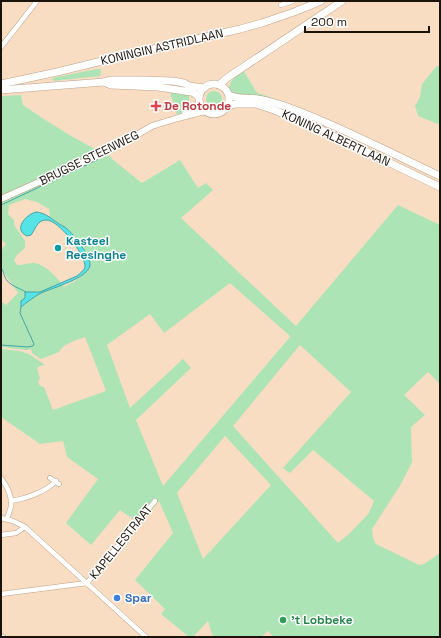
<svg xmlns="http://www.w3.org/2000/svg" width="441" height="638" font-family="'Space Grotesk',sans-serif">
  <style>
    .green { fill: #ace4b6; fill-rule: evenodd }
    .water { fill: #55e3e6; stroke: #44a4a4 }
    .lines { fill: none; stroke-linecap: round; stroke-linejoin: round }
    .stream { stroke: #44a4a4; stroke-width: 1 }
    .minor-casing { stroke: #bca289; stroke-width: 5.5 }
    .tertiary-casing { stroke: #bca289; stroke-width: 7 }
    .secondary-casing { stroke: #bca289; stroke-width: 8 }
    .primary-casing { stroke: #bca289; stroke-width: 8 }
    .minor { stroke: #fff; stroke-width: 4.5 }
    .tertiary { stroke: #fff; stroke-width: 6 }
    .secondary { stroke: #fff; stroke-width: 7 }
    .primary { stroke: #fff; stroke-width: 7 }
    .health-dot { fill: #e0444e; stroke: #fff; stroke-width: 1.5 }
    .culture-dot { fill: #0f9aa8; stroke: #fff; stroke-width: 1.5 }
    .shop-dot { fill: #3f7fe0; stroke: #fff; stroke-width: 1.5 }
    .leisure-dot { fill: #2e9e5b; stroke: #fff; stroke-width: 1.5 }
    .labels { text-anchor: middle; stroke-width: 3; stroke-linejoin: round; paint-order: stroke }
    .street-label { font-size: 12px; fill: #1b1209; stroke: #fff }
    .health-label { font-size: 12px; font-weight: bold; fill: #be3a42; stroke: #fff; text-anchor: start }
    .culture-label { font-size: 12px; font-weight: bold; fill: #0d838f; stroke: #fff; text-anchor: start }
    .shop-label { font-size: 12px; font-weight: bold; fill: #366cbe; stroke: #fff; text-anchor: start }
    .leisure-label { font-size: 12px; font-weight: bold; fill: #27864d; stroke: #fff; text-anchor: start }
  </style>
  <rect width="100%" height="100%" fill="#f9ddc3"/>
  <g class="green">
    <path d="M440,65V125L418,116L415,106L420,97L422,84L436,67Z"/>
    <path d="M97,69H100L101,71L100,76L53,81L52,78Z"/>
    <path d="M243,70L257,93L273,98L272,100L237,96L230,92C227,82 236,76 243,70Z"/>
    <circle cx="214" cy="99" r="8"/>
    <path d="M170,92L189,95V103L191,107L182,113L177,115Z"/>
    <path d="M21,95L23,105C50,124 82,143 111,157L112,159L142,183L180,160L198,188L206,183L213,190L181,218L296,326L398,205L440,225V384L428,372L404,395L425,415L411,427L412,462L401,484L372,529L373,538L376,544L419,565L424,564L440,553V637H274L268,631L261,637H213L208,621L193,637H189L161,614L165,609L135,580L173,533L159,501L140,524L120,510L91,545L66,523L98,479L67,457L63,441L40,444L1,417V349L19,351L29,354L45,365L40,366L37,368L40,378L38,382L40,386L44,387L53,410L106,391L85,337C77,340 62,344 59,352L41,359L32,353L31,349L26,350L1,347V301L6,305L18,293L1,268V251L6,244L1,239V96ZM25,199L37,202L49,209L50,217C55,221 58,222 63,226C70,230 85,248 87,255C89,259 88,266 88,271L75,281L64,287C58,278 45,264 34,263C29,263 23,265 18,265L14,261L16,256L25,248V241L14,225V220L8,214L9,205ZM230,283L289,335L290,337L163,486L136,420L191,368L183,359L130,408L107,345L150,314L164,333ZM300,345L351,392L283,468L290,473L313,450L374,501L369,513L349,534L338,543L233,426ZM225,436L271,485L203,559L177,493Z"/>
  </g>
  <path class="water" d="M36,212C46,213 50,218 58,223C59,224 61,225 63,226C67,228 71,233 74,236C79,243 91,257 90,265C89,278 52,288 41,293C34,297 27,302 21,307V301L25,298V292H40L77,276C80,273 84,271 85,267C86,255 58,219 46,220C37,220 35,230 31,235L27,236C13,230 25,215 36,212Z"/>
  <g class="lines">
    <g class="stream">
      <path d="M1,205L97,160"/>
      <path d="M1,268C4,271 3,273 5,277C8,285 19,288 26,292"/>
      <path d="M1,345L28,347L33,346L34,344L20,313L21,307"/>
    </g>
    <defs>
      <g id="minor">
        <path d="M281,5L293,1"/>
        <path d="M1,47L37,1"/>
        <path d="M1,478C7,486 12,497 11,506C10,511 8,515 7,519"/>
        <path d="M50,478L59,484"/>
        <path d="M11,501C25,499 46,492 56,481"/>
        <path d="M1,518L13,521L25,527L146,637"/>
        <path d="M1,535L16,533L25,527"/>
        <path d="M87,583L155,501"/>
        <path d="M1,594L87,583"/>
        <path d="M1,636L3,637"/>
      </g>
      <g id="tertiary">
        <path d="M185,114L196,107L200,103"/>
        <path d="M1,199L112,149L152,126L178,118L205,111"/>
      </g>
      <path id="secondary" d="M1,84L57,72L102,61L184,42L240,29L262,23L294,12L321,1"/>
      <g id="primary">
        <path d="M104,82L111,85L158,87L191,92L194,93L199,97"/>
        <circle cx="214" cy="99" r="15"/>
        <path d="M219,85L227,78L342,1"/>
        <path d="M1,90L104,82L110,80H142L172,81L184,83L189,86L204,88"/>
        <path d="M229,95C237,100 249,97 258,99C270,101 282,105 293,109C343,128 391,153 440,176"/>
        <path d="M228,105L236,104H256L274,110L319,129L440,187"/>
      </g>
    </defs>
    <use href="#minor" class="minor-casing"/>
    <use href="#tertiary" class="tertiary-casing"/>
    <use href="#secondary" class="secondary-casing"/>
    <use href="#primary" class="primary-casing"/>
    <use href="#minor" class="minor"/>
    <use href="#tertiary" class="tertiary"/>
    <use href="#secondary" class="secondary"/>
    <use href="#primary" class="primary"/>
  </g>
  <path class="health-dot" d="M154 100h4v4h4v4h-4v4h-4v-4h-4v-4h4z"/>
  <circle class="culture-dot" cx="58" cy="248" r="4"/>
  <circle class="shop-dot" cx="117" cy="598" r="4"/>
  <circle class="leisure-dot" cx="283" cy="620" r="4"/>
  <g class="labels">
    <g class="street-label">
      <text transform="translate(162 47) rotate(-13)" y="4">KONINGIN ASTRIDLAAN</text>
      <text transform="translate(336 138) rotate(25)" y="4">KONING ALBERTLAAN</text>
      <text transform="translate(89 158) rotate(-26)" y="4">BRUGSE STEENWEG</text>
      <text transform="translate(121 542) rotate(-51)" y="4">KAPELLESTRAAT</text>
    </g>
    <g class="health-label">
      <text x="164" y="110">De Rotonde</text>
    </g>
    <g class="culture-label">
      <text x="66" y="245">Kasteel<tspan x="66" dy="14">Reesinghe</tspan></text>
    </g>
    <g class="shop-label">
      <text x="125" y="602">Spar</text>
    </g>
    <g class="leisure-label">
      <text x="291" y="624">'t Lobbeke</text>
    </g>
  </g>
  <rect width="441" height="638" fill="none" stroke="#1b1209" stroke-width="4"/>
  <path d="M305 26v6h124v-6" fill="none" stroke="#1b1209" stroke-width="2"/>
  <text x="311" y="26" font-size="12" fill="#1b1209" stroke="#ffffff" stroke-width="3" paint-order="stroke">200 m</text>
</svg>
